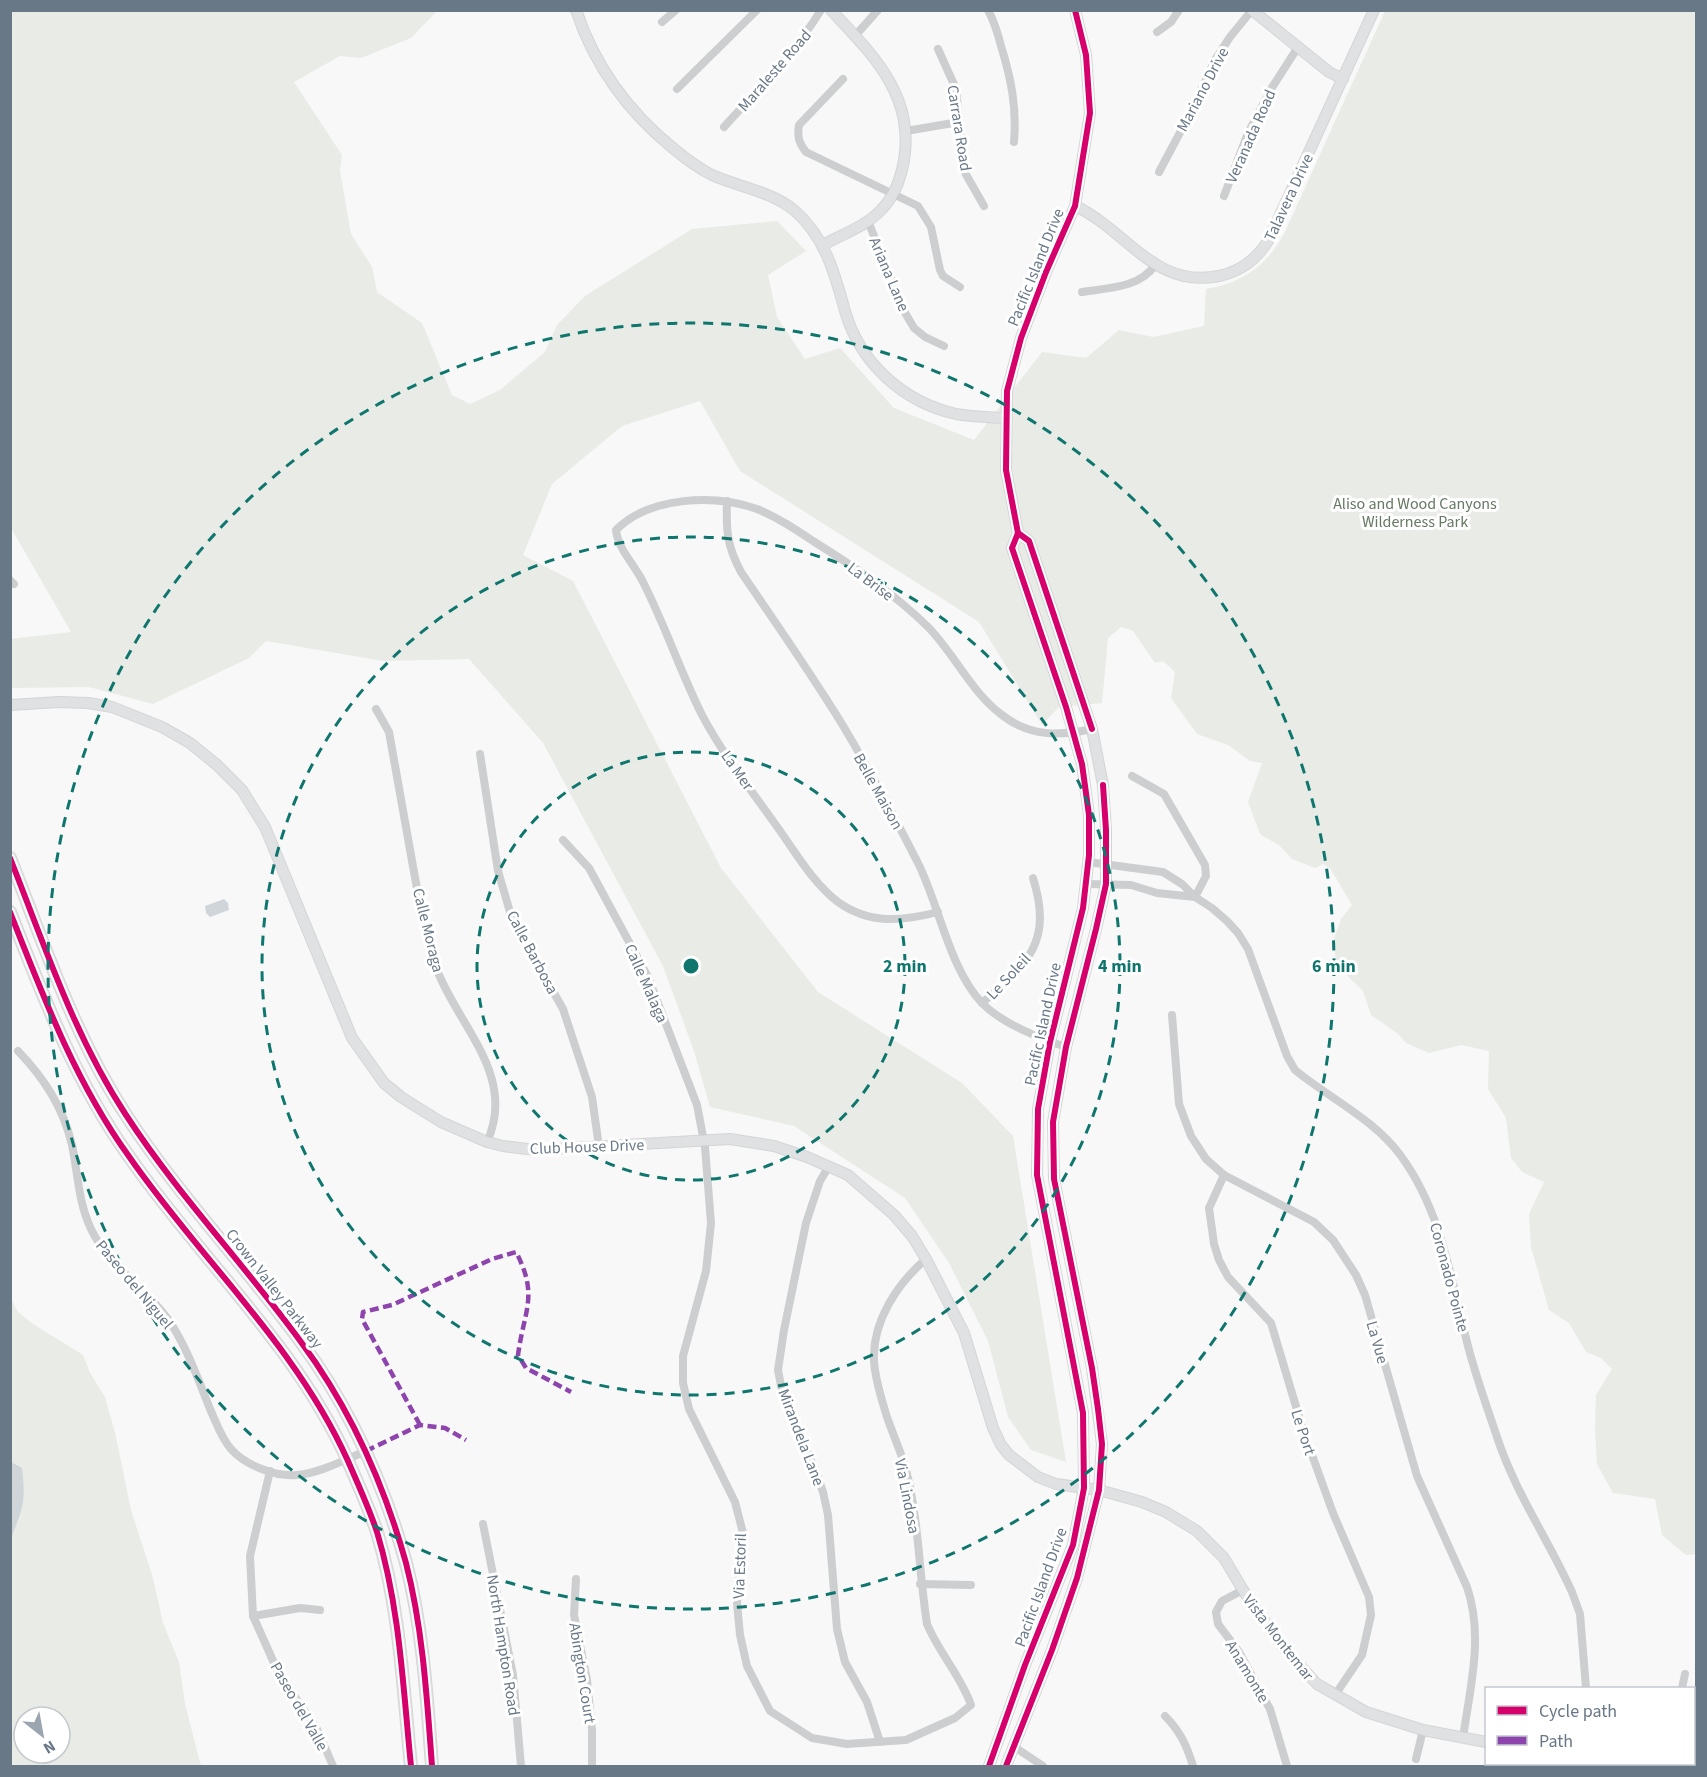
<svg xmlns="http://www.w3.org/2000/svg" width="1707" height="1777" font-family="'Source Sans 3',sans-serif">
  <style>
    .green { fill: #e8ebe6; fill-rule: evenodd }
    .water { fill: #cfd5d9 }
    .lines { fill: none; stroke-linecap: round; stroke-linejoin: round }
    .secondary-casing { stroke: #d4d5d6; stroke-width: 12 }
    .primary-casing { stroke: #d4d5d6; stroke-width: 14 }
    .street { stroke: #cdcecf; stroke-width: 8 }
    .secondary { stroke: #e0e1e2; stroke-width: 10 }
    .primary { stroke: #e0e1e2; stroke-width: 12 }
    .quiet { stroke: #8e44ad; stroke-width: 4.5; stroke-dasharray: 9 4.5; stroke-linecap: butt }
    .cycleway-casing { stroke: #fff; stroke-width: 10 }
    .cycleway { stroke: #d6006c; stroke-width: 6 }
    .ring { fill: none; stroke: #0f766e; stroke-width: 3; stroke-dasharray: 10 8 }
    .labels { text-anchor: middle; stroke-width: 6; stroke-linejoin: round; paint-order: stroke }
    .street-label { font-size: 16px; fill: #697887; stroke: #fff }
    .park-label { font-size: 16px; fill: #667963; stroke: #fff }
    .centre { fill: #0f766e; stroke: #fff; stroke-width: 3 }
    .ring-label { font-size: 18px; text-anchor: middle; font-weight: bold; fill: #0f766e; stroke: #fff; stroke-width: 6; stroke-linejoin: round; paint-order: stroke }
  </style>
  <rect width="100%" height="100%" fill="#f8f8f8"/>
  <g class="green">
    <path d="M10,11H437L411,38L361,58L340,56L294,82L342,155L340,171L351,234L372,267L377,292L422,323L452,395L470,404L500,390L545,352L557,325L585,296L692,229L777,221L806,251L768,275L777,317L805,359L840,348L894,408L974,440L1042,352L1086,358L1119,330L1153,337L1204,326L1206,289C1244,282 1265,267 1284,234L1385,11H1696V1554L1686,1555L1662,1535L1655,1499L1613,1493L1597,1464L1595,1428L1596,1395L1612,1369L1601,1358L1586,1352L1569,1323L1549,1310L1531,1247L1529,1214L1544,1182L1522,1172L1511,1158L1506,1118L1488,1089L1489,1051L1461,1045L1429,1053L1406,1043L1398,1034L1371,1015L1363,991L1337,966L1333,942L1341,919L1352,905L1330,868L1323,864L1315,868L1292,859L1280,846L1260,834L1248,802L1262,763L1250,761L1228,745L1197,734L1171,698L1175,672L1163,661L1155,663L1133,631L1121,627L1108,638L1102,703L1059,707L1042,725L979,622L740,471L700,401L622,426L552,484L523,555L573,581L721,868L818,992L962,1083L1013,1136L1066,1462L1031,1450L1008,1417L988,1341L949,1263L905,1198L794,1126L710,1107L694,1051L663,966L543,743L469,659L383,661L266,641L249,658L153,704L89,687L11,688V639L71,632L11,528Z"/>
    <path d="M10,1297L18,1312L33,1324L83,1355L90,1373L105,1397L116,1437L131,1510L153,1578L163,1623L179,1662L185,1704L201,1766H11ZM24,1717H60V1753H24Z"/>
  </g>
  <g class="water">
    <path d="M224,899L228,903L229,910L210,917L206,913L205,906Z"/>
    <path d="M11,1462L22,1468C26,1502 23,1508 11,1538Z"/>
  </g>
  <g class="lines">
    <defs>
      <g id="secondary">
        <path d="M576,10C595,67 628,112 674,149C686,159 698,168 712,175C739,187 771,191 795,211C825,237 835,274 845,311C860,363 903,402 956,414C972,417 989,417 1006,418"/>
        <path d="M1252,10L1329,72L1343,79"/>
        <path d="M1075,206C1127,230 1154,289 1219,276C1242,271 1258,258 1269,239L1374,10"/>
        <path d="M823,245C843,234 866,226 881,210C894,197 901,178 904,160C915,95 872,54 831,10"/>
        <path d="M10,705L59,702L88,703L112,707L162,727L190,743L217,765L242,790L265,827L352,1038L384,1083L401,1097L441,1122L487,1142L503,1146L535,1150L730,1139L774,1146L807,1157L848,1175L894,1215L912,1236L926,1259L964,1333L993,1428L1001,1445L1009,1455L1038,1477L1056,1484L1099,1490L1142,1502L1166,1512L1197,1531L1224,1558L1243,1590L1282,1646L1317,1684L1366,1712L1423,1730L1486,1742"/>
        <path d="M989,1766L1025,1665L1073,1545L1084,1488L1083,1413L1037,1175L1038,1109L1050,1042L1083,908L1089,855V815L1082,764L1066,707L1012,548L1018,533L1006,470L1007,391L1021,338L1046,272L1075,206L1090,113L1086,55L1075,10"/>
        <path d="M1006,1766L1052,1650L1077,1578L1099,1490L1102,1444L1092,1368L1054,1179L1053,1122L1066,1047L1096,929L1106,884V830L1103,785L1092,729L1029,541L1018,533"/>
      </g>
      <g id="primary">
        <path d="M10,858C45,946 74,1036 126,1115C178,1195 245,1265 301,1342C350,1408 384,1484 406,1563C423,1629 427,1699 432,1766"/>
        <path d="M10,912C43,996 75,1081 128,1155C199,1258 296,1345 348,1461C358,1484 369,1508 377,1532C400,1608 403,1688 411,1766"/>
      </g>
    </defs>
    <use href="#secondary" class="secondary-casing"/>
    <use href="#primary" class="primary-casing"/>
    <g class="street">
      <path d="M988,10C994,21 998,34 1001,46C1011,78 1017,108 1014,142"/>
      <path d="M662,22L676,10"/>
      <path d="M1157,32L1171,22L1179,10"/>
      <path d="M855,36L878,10"/>
      <path d="M938,49L956,89L964,171L984,206"/>
      <path d="M843,79L799,125C797,137 799,143 806,152L918,206L931,227L940,270L943,276L960,287"/>
      <path d="M677,89L757,10"/>
      <path d="M724,127C758,89 794,54 821,10"/>
      <path d="M906,131L959,122"/>
      <path d="M1159,172L1191,112L1215,60L1230,37L1252,10"/>
      <path d="M1224,196L1248,133L1271,89L1298,47"/>
      <path d="M868,221L904,311L914,328L925,337L944,346"/>
      <path d="M1082,292C1107,288 1140,288 1155,265"/>
      <path d="M727,501C726,531 727,546 741,572C775,622 810,672 842,724C869,769 894,816 918,863C939,905 950,970 982,1003C1001,1023 1041,1039 1066,1047"/>
      <path d="M10,580L14,584"/>
      <path d="M376,709L389,732C397,779 406,825 414,872C420,904 425,939 437,970C459,1027 517,1076 487,1142"/>
      <path d="M480,754L498,871L512,919L563,1009L592,1097L599,1147"/>
      <path d="M1132,776L1164,794L1205,865L1206,876L1195,897"/>
      <path d="M563,840L589,868L648,977L697,1105L705,1147L711,1223L706,1271L683,1356V1383L689,1409L735,1502L743,1533L737,1603L740,1635L747,1666L770,1711L812,1738L847,1744L906,1740L955,1718L971,1705C961,1676 939,1653 927,1624C919,1574 919,1520 906,1470C901,1451 892,1433 886,1414C881,1397 875,1379 874,1361C872,1321 898,1283 926,1259"/>
      <path d="M1088,862L1163,872L1182,884L1195,897L1212,908L1227,921L1238,933L1248,949L1287,1056L1295,1070C1329,1098 1374,1119 1401,1156C1442,1212 1451,1280 1468,1346C1476,1377 1487,1407 1497,1437C1515,1492 1548,1539 1572,1592L1580,1614L1586,1688"/>
      <path d="M1087,884L1131,885L1157,893L1195,897"/>
      <path d="M938,912C903,921 870,925 838,902C813,883 796,853 778,828C752,791 723,755 702,715C680,671 665,625 643,582C634,564 618,549 616,530C650,496 715,494 757,509C777,517 795,529 813,541C853,566 895,594 929,628C955,655 972,693 1002,715C1030,737 1060,736 1092,729"/>
      <path d="M982,1003C1028,964 1053,942 1033,878"/>
      <path d="M1172,1015L1179,1104L1191,1136L1206,1159L1224,1175L1314,1222L1333,1240L1356,1275L1365,1295L1417,1476L1467,1587C1484,1637 1470,1687 1463,1738"/>
      <path d="M18,1051C44,1078 63,1107 72,1145C78,1173 78,1202 91,1229C109,1267 147,1288 170,1322C187,1348 198,1379 210,1409C216,1422 221,1438 231,1449C245,1465 275,1477 297,1475C320,1473 344,1460 366,1451"/>
      <path d="M829,1166L820,1181L806,1223L784,1330L778,1370L782,1391L789,1412L815,1469L823,1492L828,1515L837,1629L845,1662L867,1702L880,1742"/>
      <path d="M1224,1175L1209,1208L1214,1244L1219,1260L1228,1277L1271,1323L1303,1430L1333,1513L1369,1597L1371,1615L1362,1655L1335,1695"/>
      <path d="M270,1471L250,1556L253,1616L278,1672L317,1729L333,1766"/>
      <path d="M483,1524L513,1675L521,1766"/>
      <path d="M576,1579L574,1615L587,1680L592,1730V1766"/>
      <path d="M920,1584L971,1585"/>
      <path d="M1243,1590L1222,1601L1216,1612L1218,1624L1239,1652L1270,1709L1287,1766"/>
      <path d="M253,1616L300,1608L320,1610"/>
      <path d="M1682,1688L1685,1674"/>
      <path d="M1165,1716C1180,1731 1187,1746 1193,1766"/>
      <path d="M1694,1727L1696,1728"/>
      <path d="M1013,1746L1043,1766"/>
      <path d="M1416,1759L1423,1730"/>
    </g>
    <use href="#secondary" class="secondary"/>
    <use href="#primary" class="primary"/>
    <g class="quiet">
      <path d="M420,1425L362,1319L363,1312L392,1305L492,1259L516,1252C539,1296 524,1310 518,1355L526,1368L571,1392"/>
      <path d="M366,1451L420,1425L445,1428L466,1440"/>
    </g>
    <defs>
      <g id="cycleway">
        <path d="M1018,533L1029,541L1092,729"/>
        <path d="M10,858C45,946 74,1036 126,1115C178,1195 245,1265 301,1342C350,1408 384,1484 406,1563C423,1629 427,1699 432,1766"/>
        <path d="M10,912C43,996 75,1081 128,1155C199,1258 296,1345 348,1461C358,1484 369,1508 377,1532C400,1608 403,1688 411,1766"/>
        <path d="M989,1766L1025,1665L1073,1545L1084,1488L1083,1413L1037,1175L1038,1109L1050,1042L1083,908L1089,855V815L1082,764L1066,707L1012,548L1018,533L1006,470L1007,391L1021,338L1046,272L1075,206L1090,113L1086,55L1075,10"/>
        <path d="M1006,1766L1052,1650L1077,1578L1099,1490L1102,1444L1098,1409L1092,1368L1054,1179L1053,1122L1066,1047L1096,929L1106,884V830L1103,785"/>
      </g>
    </defs>
    <use href="#cycleway" class="cycleway-casing"/>
    <use href="#cycleway" class="cycleway"/>
  </g>
  <g class="ring">
    <circle cx="691" cy="966" r="214"/>
    <circle cx="691" cy="966" r="429"/>
    <circle cx="691" cy="966" r="643"/>
  </g>
  <g class="labels">
    <g class="street-label">
      <text transform="translate(774 70) rotate(-49)" y="6">Maraleste Road</text>
      <text transform="translate(1202 89) rotate(-62)" y="6">Mariano Drive</text>
      <text transform="translate(960 128) rotate(81)" y="6">Carrara Road</text>
      <text transform="translate(1250 136) rotate(-66)" y="6">Veranada Road</text>
      <text transform="translate(1288 197) rotate(-65)" y="6">Talavera Drive</text>
      <text transform="translate(1035 267) rotate(-68)" y="6">Pacific Island Drive</text>
      <text transform="translate(890 274) rotate(67)" y="6">Ariana Lane</text>
      <text transform="translate(871 581) rotate(37)" y="6">La Brise</text>
      <text transform="translate(738 770) rotate(55)" y="6">La Mer</text>
      <text transform="translate(879 791) rotate(61)" y="6">Belle Maison</text>
      <text transform="translate(429 930) rotate(76)" y="6">Calle Moraga</text>
      <text transform="translate(533 952) rotate(62)" y="6">Calle Barbosa</text>
      <text transform="translate(1008 976) rotate(-47)" y="6">Le Soleil</text>
      <text transform="translate(647 983) rotate(66)" y="6">Calle Malaga</text>
      <text transform="translate(1042 1024) rotate(-78)" y="6">Pacific Island Drive</text>
      <text transform="translate(587 1146) rotate(-2)" y="6">Club House Drive</text>
      <text transform="translate(1450 1277) rotate(75)" y="6">Coronado Pointe</text>
      <text transform="translate(135 1284) rotate(50)" y="6">Paseo del Niguel</text>
      <text transform="translate(275 1288) rotate(52)" y="6">Crown Valley Parkway</text>
      <text transform="translate(1378 1342) rotate(74)" y="6">La Vue</text>
      <text transform="translate(1304 1432) rotate(72)" y="6">Le Port</text>
      <text transform="translate(802 1437) rotate(69)" y="6">Mirandela Lane</text>
      <text transform="translate(908 1496) rotate(79)" y="6">Via Lindosa</text>
      <text transform="translate(739 1566) rotate(-88)" y="6">Via Estoril</text>
      <text transform="translate(1040 1587) rotate(-70)" y="6">Pacific Island Drive</text>
      <text transform="translate(1279 1637) rotate(52)" y="6">Vista Montemar</text>
      <text transform="translate(504 1645) rotate(81)" y="6">North Hampton Road</text>
      <text transform="translate(1248 1671) rotate(59)" y="6">Anamonte</text>
      <text transform="translate(583 1673) rotate(81)" y="6">Abington Court</text>
      <text transform="translate(300 1706) rotate(60)" y="6">Paseo del Valle</text>
    </g>
    <g class="park-label">
      <text x="1415" y="509">Aliso and Wood Canyons<tspan x="1415" dy="18">Wilderness Park</tspan></text>
    </g>
  </g>
  <circle cx="691" cy="966" r="9" class="centre"/>
  <g class="ring-label">
    <text x="905" y="972">2 min</text>
    <text x="1120" y="972">4 min</text>
    <text x="1334" y="972">6 min</text>
  </g>
  <rect width="1707" height="1777" fill="none" stroke="#697887" stroke-width="24"/>
  <rect x="1485" y="1687" width="210" height="78" fill="#ffffff" stroke="#c3c9cf" stroke-width="1.5"/>
  <rect x="1497" y="1706" width="30" height="9" fill="#d6006c" stroke="#c3c9cf" stroke-width="1.5"/>
  <text x="1539" y="1717" font-size="18" fill="#697887">Cycle path</text>
  <rect x="1497" y="1736" width="30" height="9" fill="#8e44ad" stroke="#c3c9cf" stroke-width="1.5"/>
  <text x="1539" y="1747" font-size="18" fill="#697887">Path</text>
  <g transform="translate(42 1735) rotate(149)"><circle r="28" fill="#ffffff" stroke="#c3c9cf" stroke-width="1.5"/>
  <path d="M0-4.5L10 22L0 15L-10 22Z" fill="#9ba5af"/>
  <text y="-9" font-size="16" font-weight="bold" text-anchor="middle" fill="#697887">N</text>
  </g>
</svg>
